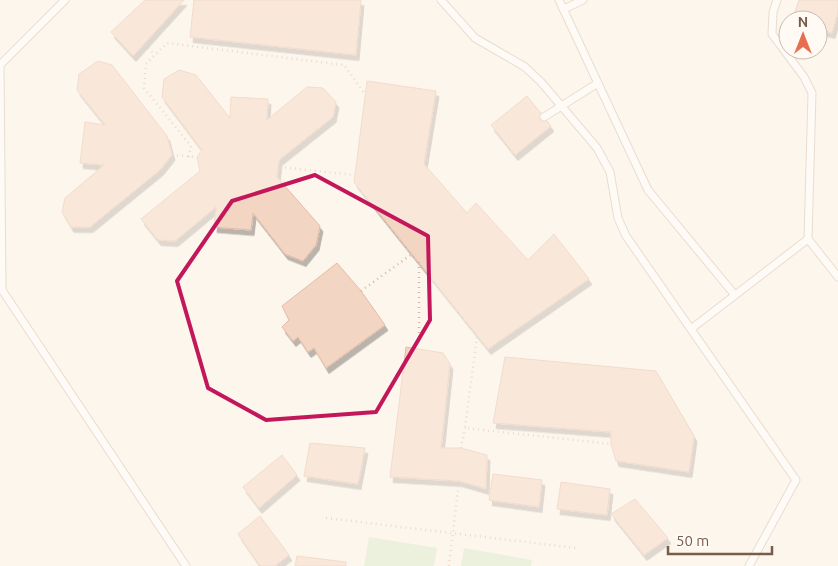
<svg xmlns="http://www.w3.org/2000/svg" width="838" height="566" font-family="Ubuntu,sans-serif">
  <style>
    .green { fill: #d8ecc9 }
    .building { fill: #f3d5c3; stroke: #e6bba3; filter: url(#shadow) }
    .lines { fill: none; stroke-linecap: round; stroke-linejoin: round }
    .lane-casing { stroke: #d1beb0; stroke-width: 9 }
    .path { stroke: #d9b8a5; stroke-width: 2.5; stroke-dasharray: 1 4; stroke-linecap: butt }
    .lane { stroke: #fff; stroke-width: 7 }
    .marked { fill: none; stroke: #c2185b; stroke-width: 4; stroke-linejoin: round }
  </style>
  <defs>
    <filter id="shadow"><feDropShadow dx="3" dy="5.5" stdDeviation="0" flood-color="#0004"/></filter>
  </defs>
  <rect width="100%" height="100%" fill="#fdf6ec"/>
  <g class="green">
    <path d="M369,537L437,548L434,566H364Z"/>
    <path d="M464,548L532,560L531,566H461Z"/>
  </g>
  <g class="building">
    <path d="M145,0H184L133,56L111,32Z"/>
    <path d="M194,0H361L356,55L190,37Z"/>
    <path d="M799,0H838V12L832,33L818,29V20H792Z"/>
    <path d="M98,61L112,65L167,136L172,155L160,170L90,227H71L62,212L65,198L104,165L80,163L85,122L105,125L77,90L79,74Z"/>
    <path d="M179,70L196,75L230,118L231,97L268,99L267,120L307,87L323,88L336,102L333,117L279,160L277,177L320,226L316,245L303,261L285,254L253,213L251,230L214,227L216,207L175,241L158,240L141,219L200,171L197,157L202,150L162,97L164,79Z"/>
    <path d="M367,81L436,91L424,164L467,213L476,203L528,260L554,234L589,279L488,349L354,182Z"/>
    <path d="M527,96L551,126L515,155L491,125Z"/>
    <path d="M337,263L361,291L385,325L326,368L314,348L308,352L298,337L293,341L282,327L289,320L282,306Z"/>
    <path d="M406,347L443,353L450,364L441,448H461L487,455L486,489L459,481L390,477Z"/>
    <path d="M505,357L656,371L694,436L689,472L616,461L611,444V432L493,423Z"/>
    <path d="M310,443L365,448L358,484L304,476Z"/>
    <path d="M282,455L297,475L259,508L243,487Z"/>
    <path d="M493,474L542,480L539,507L489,500Z"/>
    <path d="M561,482L610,489L607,515L557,509Z"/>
    <path d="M635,499L668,538L644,555L611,514Z"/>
    <path d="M260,516L289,555L275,566H260L238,534Z"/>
    <path d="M297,556L346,562V566H295Z"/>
  </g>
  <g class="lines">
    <defs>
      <g id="lane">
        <path d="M65,0L0,65L2,290L186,566"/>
        <path d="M441,0L475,38L525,67L541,82L597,148L610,172L618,218L626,236L796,480L749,566"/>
        <path d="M559,0L648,190L734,294"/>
        <path d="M777,0L773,12L772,34L804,77L812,93L808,239L838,277"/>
        <path d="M564,9L583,0"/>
        <path d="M544,117L598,83"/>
        <path d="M691,329L808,239"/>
      </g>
    </defs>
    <use href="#lane" class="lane-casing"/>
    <g class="path">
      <path d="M836,19L838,20"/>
      <path d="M145,44L155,55"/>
      <path d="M172,155L197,157"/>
      <path d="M189,157L191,146L144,88L146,64L167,43L344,65L365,94"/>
      <path d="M280,167L354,175"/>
      <path d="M419,262V346"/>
      <path d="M361,291L412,254"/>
      <path d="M477,337L465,428L611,444"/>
      <path d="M461,448L465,428"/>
      <path d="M326,518L576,548"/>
      <path d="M449,566L459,481"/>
    </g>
    <use href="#lane" class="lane"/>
  </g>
  <path d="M0 0H838V566H0ZM315,175L428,236L430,320L376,412L266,420L208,388L177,281L232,201Z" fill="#fdf6ec" fill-opacity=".55" fill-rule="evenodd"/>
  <path class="marked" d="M315,175L428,236L430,320L376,412L266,420L208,388L177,281L232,201Z"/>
  <g transform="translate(803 35)"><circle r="24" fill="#fffaf3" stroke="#cabbb1"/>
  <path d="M0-4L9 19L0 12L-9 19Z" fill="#e76f51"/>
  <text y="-8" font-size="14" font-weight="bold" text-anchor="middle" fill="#7a5c4d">N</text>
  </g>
  <path d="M668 546v8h104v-8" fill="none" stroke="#7a5c4d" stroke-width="2.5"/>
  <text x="676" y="546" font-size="15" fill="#7a5c4d" stroke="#fffaf3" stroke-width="4" paint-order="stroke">50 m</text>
</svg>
